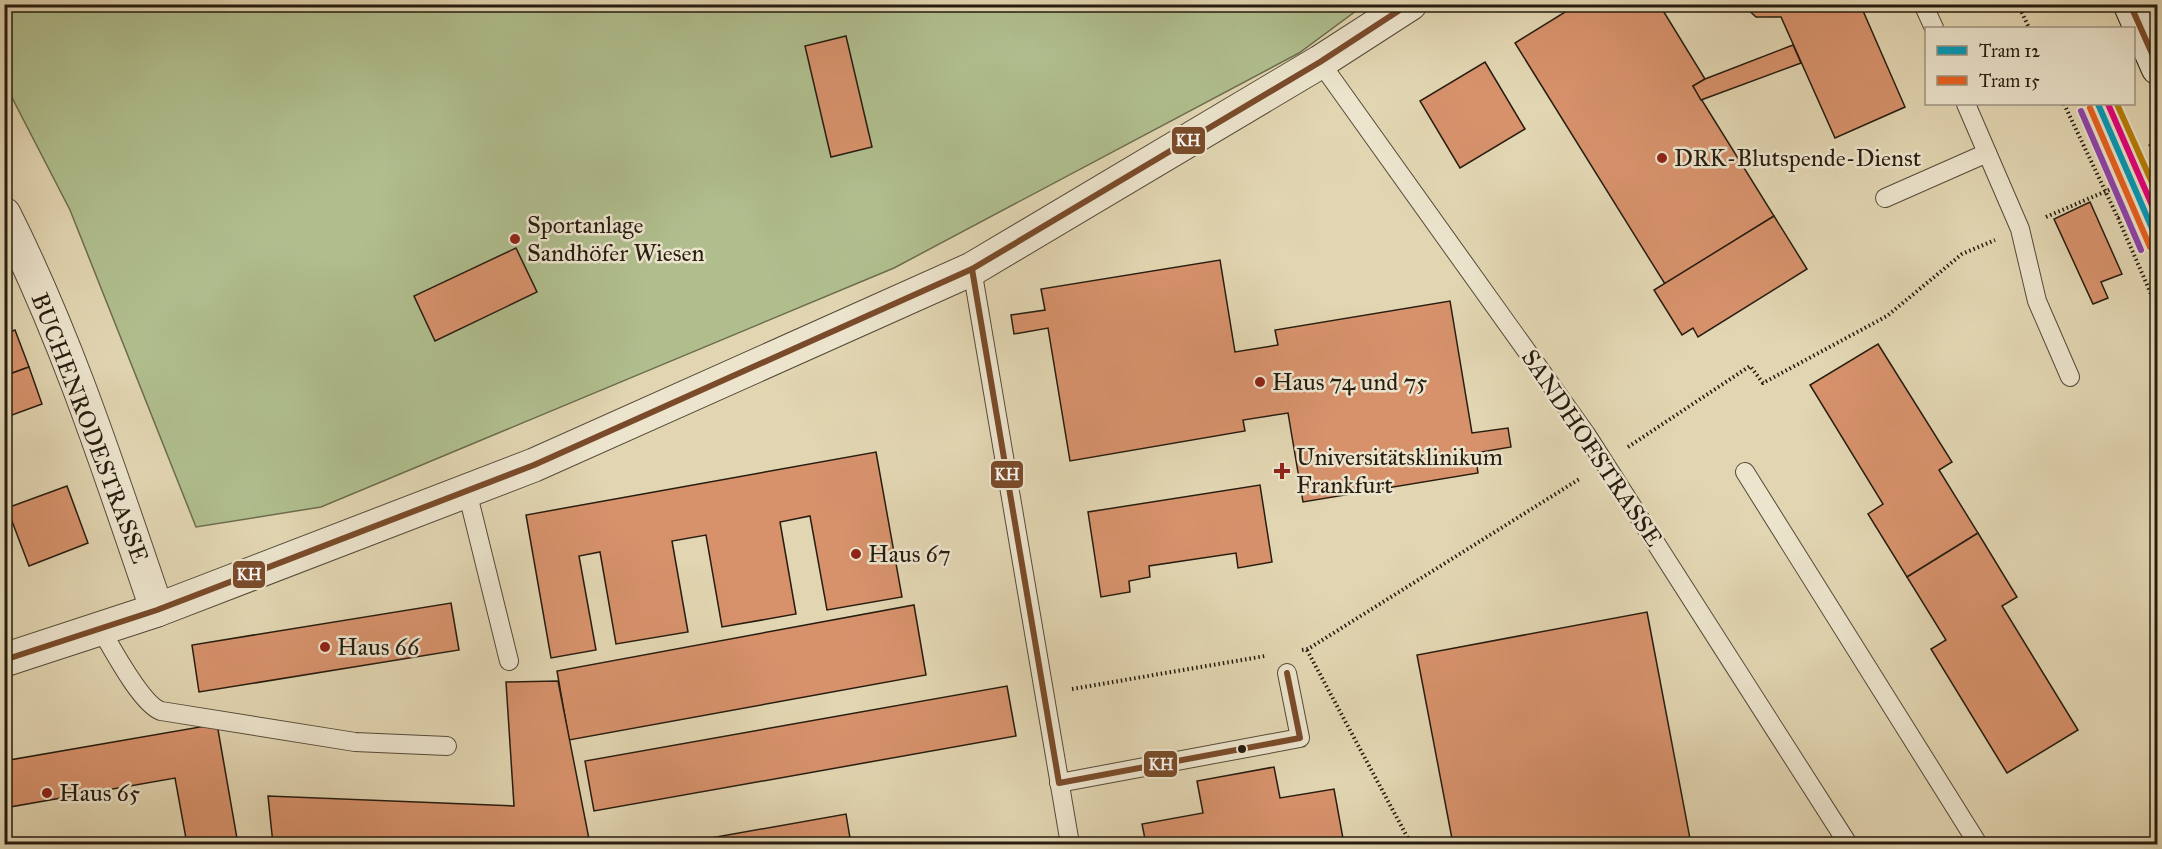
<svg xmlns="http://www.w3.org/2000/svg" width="2162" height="849" font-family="'IM FELL Great Primer',serif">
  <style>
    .green { fill: #b0be8e; stroke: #6b6d4e; stroke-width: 1.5 }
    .building { fill: #d7926c; stroke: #261c0f; stroke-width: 1.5 }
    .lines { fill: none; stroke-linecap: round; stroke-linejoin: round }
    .lane-casing { stroke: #554a38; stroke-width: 20 }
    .street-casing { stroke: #554a38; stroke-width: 35 }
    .secondary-casing { stroke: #261c0f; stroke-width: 35 }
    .path { stroke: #261c0f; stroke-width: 4; stroke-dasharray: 1.5 3; stroke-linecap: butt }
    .lane { stroke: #ece4cd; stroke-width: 18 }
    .street { stroke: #ece4cd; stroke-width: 33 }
    .secondary { stroke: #ece4cd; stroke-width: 33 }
    .bus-1-casing { stroke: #ece4cd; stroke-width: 10 }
    .bus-1 { stroke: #7a4b2a; stroke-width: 6 }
    .tram-1-casing { stroke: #ece4cd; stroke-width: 10 }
    .tram-2-casing { stroke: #ece4cd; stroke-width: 10 }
    .tram-3-casing { stroke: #ece4cd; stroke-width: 10 }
    .tram-4-casing { stroke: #ece4cd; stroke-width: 10 }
    .tram-5-casing { stroke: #ece4cd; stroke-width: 10 }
    .tram-1 { stroke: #049bbb; stroke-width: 6 }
    .tram-2 { stroke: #e86121; stroke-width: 6 }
    .tram-3 { stroke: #e5007d; stroke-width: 6 }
    .tram-4 { stroke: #8e44ad; stroke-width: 6 }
    .tram-5 { stroke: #b87d04; stroke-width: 6 }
    .poi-dot { fill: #8f2418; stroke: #ece4cd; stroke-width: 2 }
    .bus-dot { fill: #261c0f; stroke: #ece4cd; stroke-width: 2 }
    .labels { text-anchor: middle; stroke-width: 5; stroke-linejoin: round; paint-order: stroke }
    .poi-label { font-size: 24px; fill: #261c0f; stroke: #ece4cd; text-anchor: start }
    .street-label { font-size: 24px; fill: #261c0f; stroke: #ece4cd }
    .line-badge { stroke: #ece4cd; stroke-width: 2 }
    .badge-label { font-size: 16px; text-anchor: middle; font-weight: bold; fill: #fff }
  </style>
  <rect width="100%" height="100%" fill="#e2d6b2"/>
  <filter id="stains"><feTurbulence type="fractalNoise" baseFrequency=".00333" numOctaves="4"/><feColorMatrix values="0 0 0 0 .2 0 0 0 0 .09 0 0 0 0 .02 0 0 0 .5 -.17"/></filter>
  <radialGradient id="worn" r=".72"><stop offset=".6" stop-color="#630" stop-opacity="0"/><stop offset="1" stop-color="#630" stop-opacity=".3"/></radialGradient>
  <path class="green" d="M4,5H1364L1299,53L894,268L321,507L196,527L70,210L5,84Z"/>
  <g class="building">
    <path d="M1578,4H1659L1705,79L1693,86L1774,216L1665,284L1515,43Z"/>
    <path d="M1742,4H1860L1905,107L1835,138L1781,17H1756Z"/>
    <path d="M846,36L872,147L831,157L805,46Z"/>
    <path d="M1793,45L1801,63L1701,100L1693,86L1705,79Z"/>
    <path d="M1485,62L1525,129L1460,168L1420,101Z"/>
    <path d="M2090,202L2122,274L2101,282L2108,298L2093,304L2054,219Z"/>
    <path d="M1774,216L1807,269L1698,337L1693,328L1682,335L1654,290Z"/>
    <path d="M516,248L537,292L435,341L414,296Z"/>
    <path d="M1220,260L1235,352L1278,345L1275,330L1450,301L1472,433L1508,428L1511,447L1475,453L1478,473L1303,502L1288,413L1243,420L1245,431L1070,461L1048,328L1014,334L1011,315L1045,310L1041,289Z"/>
    <path d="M15,330L29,367L4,376V334Z"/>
    <path d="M1878,344L1952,462L1939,470L1978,533L1907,577L1868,514L1883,504L1810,385Z"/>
    <path d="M29,367L42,404L4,418V376Z"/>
    <path d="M876,452L902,597L827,610L810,516L780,522L796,614L722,627L706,535L672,541L688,632L616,644L600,552L579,556L596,650L551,658L526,515Z"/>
    <path d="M1260,485L1272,562L1238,568L1236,553L1149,566L1150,577L1129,581L1130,592L1101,597L1088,512Z"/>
    <path d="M67,486L88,543L29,566L7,508Z"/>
    <path d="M1978,533L2017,597L2002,606L2078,730L2007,773L1931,649L1946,640L1907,577Z"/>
    <path d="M451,603L459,650L199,692L192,645Z"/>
    <path d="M914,605L926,675L569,740L557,671Z"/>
    <path d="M1647,612L1691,844H1453L1417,655Z"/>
    <path d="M558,681L590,844H273L268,796L514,806L506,682Z"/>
    <path d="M1007,686L1016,736L594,811L585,761Z"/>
    <path d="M217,724L238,844H187L175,778L4,808V761Z"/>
    <path d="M1274,767L1280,798L1334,789L1344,844H1146L1142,824L1203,813L1197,781Z"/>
    <path d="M846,814L851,844H677Z"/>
  </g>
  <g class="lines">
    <defs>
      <g id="lane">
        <path d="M1923,4L1934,28"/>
        <path d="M1320,62L1586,434L1848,844"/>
        <path d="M1966,104L2020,229L2037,301L2070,377"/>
        <path d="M1885,198L1987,153"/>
        <path d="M972,269L1070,844"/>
        <path d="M1745,472L1978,844"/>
        <path d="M467,491L509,661"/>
        <path d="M100,628C112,648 141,704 161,711L355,742L447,746"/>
        <path d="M1059,783L1300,738L1287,673"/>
      </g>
      <g id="street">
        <path d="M4,214C68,341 111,476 157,610"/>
        <path d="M4,660L157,610L534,465L972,269L1320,62L1410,4"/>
      </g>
      <path id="secondary" d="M2130,4L2158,68"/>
    </defs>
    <use href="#lane" class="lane-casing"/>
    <use href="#street" class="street-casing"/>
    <use href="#secondary" class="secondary-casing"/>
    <g class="path">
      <path d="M2018,4L2029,28"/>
      <path d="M2064,104L2118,218L2158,310"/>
      <path d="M2150,144L2158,162"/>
      <path d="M2046,217L2118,186L2107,161"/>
      <path d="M2118,218L2158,201"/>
      <path d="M1628,447L1750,366L1763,383L1887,316L1962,254L1995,240"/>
      <path d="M1302,650L1308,649L1581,478"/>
      <path d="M1307,650L1411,844"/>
      <path d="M1072,689L1265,656"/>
      <path d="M1429,844L1452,840"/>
    </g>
    <use href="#lane" class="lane"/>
    <use href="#street" class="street"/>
    <use href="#secondary" class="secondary"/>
    <defs>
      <g id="bus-1">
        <path d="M2130,4L2158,67"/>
        <path d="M972,269L1059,783L1300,738L1287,673"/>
        <path d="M4,660L157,610L534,465L972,269L1320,62L1409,4"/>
      </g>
    </defs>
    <use href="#bus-1" class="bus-1-casing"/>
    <use href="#bus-1" class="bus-1"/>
    <defs>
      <path id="tram-1" d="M2098,104L2158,242"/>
      <path id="tram-2" d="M2090,108L2150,247"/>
      <path id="tram-3" d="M2108,104L2158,219"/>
      <path id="tram-4" d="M2081,111L2141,250"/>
      <path id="tram-5" d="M2117,104L2158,196"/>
    </defs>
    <use href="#tram-1" class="tram-1-casing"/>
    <use href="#tram-2" class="tram-2-casing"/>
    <use href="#tram-3" class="tram-3-casing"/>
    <use href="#tram-4" class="tram-4-casing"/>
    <use href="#tram-5" class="tram-5-casing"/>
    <use href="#tram-1" class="tram-1"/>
    <use href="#tram-2" class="tram-2"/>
    <use href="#tram-3" class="tram-3"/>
    <use href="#tram-4" class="tram-4"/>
    <use href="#tram-5" class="tram-5"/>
  </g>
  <g class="poi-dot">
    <circle cx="1662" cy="158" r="6"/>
    <circle cx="515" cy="239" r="6"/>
    <circle cx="1260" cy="382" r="6"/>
    <path d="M1279 462h6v6h6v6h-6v6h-6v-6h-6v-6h6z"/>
    <circle cx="856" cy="554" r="6"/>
    <circle cx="325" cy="647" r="6"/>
    <circle cx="47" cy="793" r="6"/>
  </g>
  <circle class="bus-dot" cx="1242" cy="749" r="5"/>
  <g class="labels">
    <g class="poi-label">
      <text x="1674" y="166">DRK-Blutspende-Dienst</text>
      <text x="527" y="233">Sportanlage<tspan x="527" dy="28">Sandhöfer Wiesen</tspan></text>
      <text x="1272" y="390">Haus 74 und 75</text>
      <text x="1296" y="465">Universitätsklinikum<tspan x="1296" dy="28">Frankfurt</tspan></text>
      <text x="868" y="562">Haus 67</text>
      <text x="337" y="655">Haus 66</text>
      <text x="59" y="801">Haus 65</text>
    </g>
    <g class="street-label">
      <text transform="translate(90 428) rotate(69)" y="8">BUCHENRODESTRASSE</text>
      <text transform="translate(1592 448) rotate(56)" y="8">SANDHOFSTRASSE</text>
    </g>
  </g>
  <g class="line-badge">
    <rect x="1171" y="126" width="35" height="29" rx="6" fill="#7a4b2a"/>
    <rect x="990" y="460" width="34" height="29" rx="6" fill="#7a4b2a"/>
    <rect x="232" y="560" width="34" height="29" rx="6" fill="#7a4b2a"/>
    <rect x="1143" y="750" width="35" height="28" rx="6" fill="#7a4b2a"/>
  </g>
  <g class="badge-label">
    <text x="1188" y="146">KH</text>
    <text x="1007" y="480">KH</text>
    <text x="249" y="580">KH</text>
    <text x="1161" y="770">KH</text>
  </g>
  <rect width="2162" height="849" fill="none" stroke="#e2d6b2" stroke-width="24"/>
  <rect x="6" y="6" width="2150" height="837" fill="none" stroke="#261c0f" stroke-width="3"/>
  <rect x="12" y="12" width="2138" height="825" fill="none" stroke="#261c0f" stroke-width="1.5"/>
  <rect x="1925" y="27" width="210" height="78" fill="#ece4cd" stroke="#9d9481" stroke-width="1.5"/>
  <rect x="1937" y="46" width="30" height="9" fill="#049bbb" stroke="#9d9481" stroke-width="1.5"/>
  <text x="1979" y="57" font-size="18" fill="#261c0f">Tram 12</text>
  <rect x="1937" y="76" width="30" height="9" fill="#e86121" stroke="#9d9481" stroke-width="1.5"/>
  <text x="1979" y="87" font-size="18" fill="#261c0f">Tram 15</text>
  <rect width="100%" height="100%" filter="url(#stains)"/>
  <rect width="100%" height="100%" fill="url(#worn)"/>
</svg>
